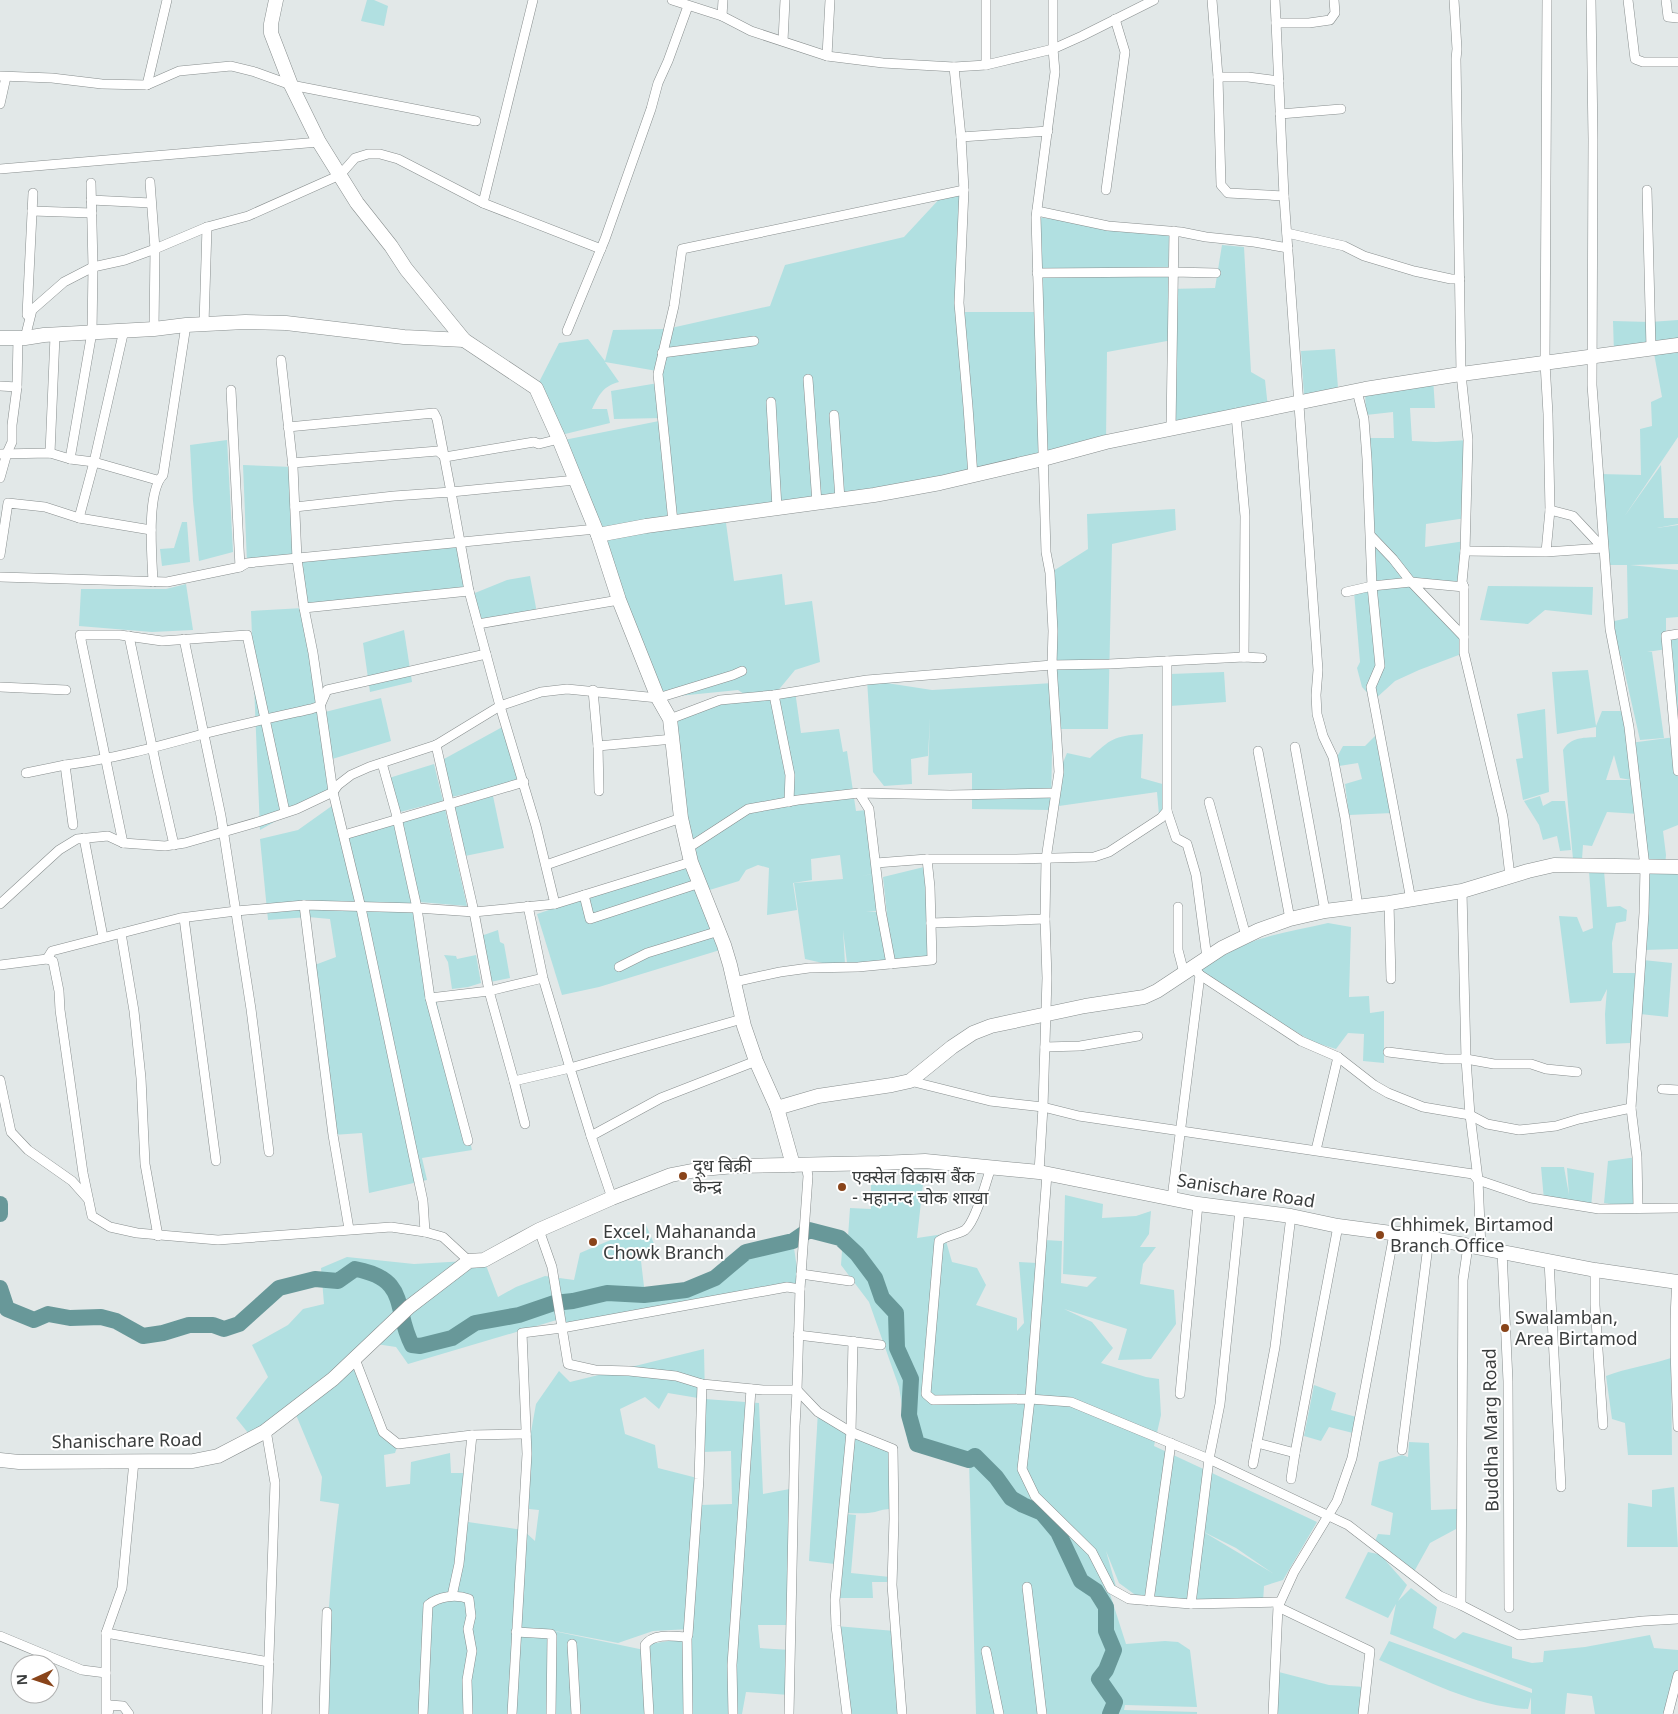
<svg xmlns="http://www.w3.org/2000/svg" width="1678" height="1714" font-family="Georgia,'Noto Sans Devanagari',serif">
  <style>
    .green { fill: #b1e0e1; fill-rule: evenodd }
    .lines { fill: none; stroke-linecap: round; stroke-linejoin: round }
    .river { stroke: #689899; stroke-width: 16 }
    .street-casing { stroke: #888e8e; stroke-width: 10 }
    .secondary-casing { stroke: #888e8e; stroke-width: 15 }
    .street { stroke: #fff; stroke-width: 9 }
    .secondary { stroke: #fff; stroke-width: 14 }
    .poi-dot { fill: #89441a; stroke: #fff; stroke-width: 2 }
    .labels { text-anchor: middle; stroke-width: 4; stroke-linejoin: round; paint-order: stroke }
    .poi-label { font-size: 18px; fill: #3a3d3d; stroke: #fff; text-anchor: start }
    .street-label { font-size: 18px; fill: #3a3d3d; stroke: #fff }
  </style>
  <rect width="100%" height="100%" fill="#e2e8e8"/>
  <g class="green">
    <path d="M367,0H374L388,6L384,26L361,21Z"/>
    <path d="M964,190L960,312H1039L1036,217L1169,233L1168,289L1215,288L1222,245L1244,247L1251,372L1265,380L1268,408L1236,415V405L1235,415L1176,426L1174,346L1167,341L1107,352L1106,442L840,498L652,525L726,523L734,581L782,574L785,605L812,601L820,662L795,670L776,693L795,691L801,733L839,729L843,752L847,751L856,811L867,810L874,874L861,876L873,874L878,911L866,912H878L889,962L847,963L843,930L845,964H827L805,959L794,883L843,879L840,855L811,859L812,880L793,883L797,910L767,915L769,868L758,865L746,870L739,881L703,892L695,870L670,719L747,696L738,690L658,698L564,440L664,420L661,369L671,328L770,306L785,265L904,237L943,195Z"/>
    <path d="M1678,320V437L1624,517L1661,465L1664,518H1678V524L1657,528L1678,525V564L1630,565L1678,570V617L1666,618V635H1678V725L1667,649L1647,652H1652L1664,738L1640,740L1621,656H1615L1610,622L1628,618L1627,565H1605L1599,474L1641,475L1640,429L1652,426L1651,402L1662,397L1653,348L1614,354L1613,321L1650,322Z"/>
    <path d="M664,329L657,371L605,362L619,382C603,386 599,395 592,409H607L610,423L561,435L536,388L559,343L588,339L605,361L613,330Z"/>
    <path d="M1335,349L1338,388L1304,395L1301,351Z"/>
    <path d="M1433,378L1435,408H1410L1412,441L1436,442L1468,440L1466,518L1426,524L1425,547L1465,541L1462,586L1414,585L1460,638L1464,653L1419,670L1395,681L1374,700L1362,687L1357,668L1360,662L1354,592L1375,589L1367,438H1394L1393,412L1366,415L1365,389Z"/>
    <path d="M658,383L662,418L614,419L611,391Z"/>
    <path d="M227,440L233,552L199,561L193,501L190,445Z"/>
    <path d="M243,465L293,467L297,559L459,542L470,595L507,580L530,576L537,613L478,624L470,595L304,608L325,712L381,698L391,741L329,760L333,792L297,809L260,830L251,611L303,608L297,559L247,563Z"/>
    <path d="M1175,509L1176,530L1112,544L1108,729H1057L1053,691L1051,810L972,809V773L928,775L930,718L928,756L911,759L912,784L884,786L873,772L867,680L932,690L1053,683L1050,573L1088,549L1087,514Z"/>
    <path d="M182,522H187L190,562L162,566L160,549L174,548Z"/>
    <path d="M186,584L193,630L152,632L79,626L81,589H166Z"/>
    <path d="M1488,586L1593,587L1592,615L1545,610L1528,624L1480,620Z"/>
    <path d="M404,630L412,682L370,692L363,643Z"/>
    <path d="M1588,670L1596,726L1602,711H1626L1630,743L1675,737L1678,771V825L1663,831L1666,855L1665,866L1678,875V949L1644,950L1639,814L1607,812L1592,846L1583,845L1582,859H1573L1563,750C1571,737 1582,738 1596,737V727L1557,734L1552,672ZM1614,755L1620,778L1631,780H1606Z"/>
    <path d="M1224,672L1226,702L1170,706V674Z"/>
    <path d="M1545,709L1549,792L1523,800L1516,759L1523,758L1517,714Z"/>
    <path d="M506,725L524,782L451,797L444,759Z"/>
    <path d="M1143,734L1141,778L1166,785L1167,811L1159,815L1157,792L1059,806V772L1067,753L1090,758C1111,739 1113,736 1143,734Z"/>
    <path d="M1375,736L1392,813L1349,815L1345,784L1362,779L1358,763L1339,766L1337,757L1343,746H1365Z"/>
    <path d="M434,764L443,801L396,813L389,778Z"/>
    <path d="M493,796L504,848L465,856L453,808Z"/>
    <path d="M1540,796L1543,806L1552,801H1565L1571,850L1560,851L1557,836L1543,840L1539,825L1524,801Z"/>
    <path d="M336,803L344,835L445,809L467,906L419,902L417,920L472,1150L422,1158L427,1180L369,1193L362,1133L333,1135L312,966L336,957L330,919L308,917L268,920L260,839L298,830Z"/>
    <path d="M691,862L720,950L599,987L562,995L537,914Z"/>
    <path d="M924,867L928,887L929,959L892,962L883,877Z"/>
    <path d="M1589,871H1604L1607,907L1620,906L1627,910L1626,921L1616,923L1612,943L1613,973H1635L1636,1014L1630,1043L1606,1044L1605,1014L1607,989L1601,1001L1570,1003L1559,916L1577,917L1583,932L1593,928Z"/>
    <path d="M1328,923L1351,927L1349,997L1369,996L1370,1013L1384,1011V1063L1363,1061L1364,1034L1348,1033L1336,1049L1313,1042L1202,975L1200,969C1221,957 1243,943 1267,937C1287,931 1308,928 1328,923Z"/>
    <path d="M498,930L500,942L504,944L510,978L490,982L481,936Z"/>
    <path d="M444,955L456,956L457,959L476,955L481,983L468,987L452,989L448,962Z"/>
    <path d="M1643,960L1672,963L1668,1017L1640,1014Z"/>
    <path d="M1637,1157L1638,1208L1604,1203L1608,1161Z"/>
    <path d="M1541,1167H1564L1569,1195L1567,1168L1594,1173L1591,1208L1544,1200Z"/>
    <path d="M923,1184L917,1238L944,1234L952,1262L977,1268L986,1285L976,1305L1017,1318V1331L1024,1323L1019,1262L1037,1263L1045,1240L1062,1241L1061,1283L1087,1287L1097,1277L1063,1274L1065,1195L1103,1204L1102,1218L1136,1216L1151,1211L1149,1234L1140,1247H1156L1143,1264L1140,1284L1174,1290L1176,1324L1151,1359L1118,1360L1127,1329L1064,1309L1092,1322L1113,1348L1101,1363L1146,1377L1159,1379L1161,1415L1154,1446L1317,1522L1283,1580L1264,1586L1263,1602H1145L1119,1583L1106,1551L1117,1590L1110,1594L1126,1644L1165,1641L1178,1642L1190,1650L1197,1707L1125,1705L1124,1710L1197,1712V1714H976L969,1460L908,1443L899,1387L869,1302L841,1265L843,1237H848L850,1208L871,1209V1185ZM1202,1531L1236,1548L1274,1574Z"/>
    <path d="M646,1225L658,1253L641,1261L645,1295L686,1290L766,1246L793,1241L800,1289L562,1328L560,1319L408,1364L396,1347L376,1344L355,1359L383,1432L398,1444L395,1453L384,1455L386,1487L410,1484L411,1462L450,1453L451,1473H468V1522L523,1530L535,1541L539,1510L529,1509L527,1454L536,1404L559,1371L570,1382L704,1349L705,1399L759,1403L763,1494L795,1488L791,1625H758L760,1648L791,1650L789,1695L746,1692L742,1714H324C326,1643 330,1574 339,1504L320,1501L322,1477L294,1410L249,1434L236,1418L268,1377L252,1345L288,1325L303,1309L324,1304L321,1268L347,1257L414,1264L484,1260L498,1297L516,1287L545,1276L574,1280L580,1253ZM668,1393L704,1399L702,1452L731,1451L732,1504L700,1505L701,1479L658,1468L655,1445L625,1434L620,1409L645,1397L659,1409ZM534,1627L618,1643L653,1631L690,1629L682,1639L649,1644V1651Z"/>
    <path d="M1671,1358L1672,1455H1628L1625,1423L1612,1419L1606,1376C1627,1368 1649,1365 1671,1358Z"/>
    <path d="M1314,1385L1336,1393L1331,1410L1360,1418L1353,1433L1329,1427L1321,1441L1304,1436Z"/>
    <path d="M818,1412L848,1436L835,1564L809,1561Z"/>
    <path d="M854,1437L893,1449L891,1509C885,1509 881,1510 875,1512C866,1514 855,1513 846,1513Z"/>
    <path d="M1409,1442L1429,1443L1431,1510L1457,1509L1456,1529L1430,1543L1410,1579L1385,1560L1407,1585L1398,1601L1411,1588L1437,1607L1433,1628L1455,1639L1463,1632L1512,1647V1658L1532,1663L1543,1662L1544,1651L1585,1647L1650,1635L1654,1648L1678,1650V1677L1670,1714H1595L1592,1696L1567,1693L1565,1714H1531V1697L1528,1709C1475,1707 1426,1680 1379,1660L1389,1641L1532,1693V1689L1390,1634L1396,1604L1388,1618L1345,1598L1368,1552L1378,1554L1372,1548L1378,1534L1390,1535L1393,1513L1371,1505L1379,1462L1402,1455L1408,1457Z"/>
    <path d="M1674,1487L1678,1547H1627L1628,1503L1652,1507V1490Z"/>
    <path d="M846,1514L856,1515L851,1573L890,1577L889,1582H872L873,1598H840Z"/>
    <path d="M836,1626L895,1631L902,1714H847Z"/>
    <path d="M1275,1671L1329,1685L1366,1687L1363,1714H1273Z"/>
  </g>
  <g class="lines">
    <g class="river">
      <path d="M0,1204V1214"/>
      <path d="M0,1288L7,1309L34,1320L48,1314L70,1318L101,1317L116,1321L143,1336L163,1333L189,1325H213L224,1329L239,1324L279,1288L315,1279L338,1281L355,1269C410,1279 393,1309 412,1345L420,1346L452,1338L475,1323L519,1315L554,1303L573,1301L607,1293L644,1295L686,1290L715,1278L746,1252L793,1241L809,1230L840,1238L857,1254L875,1278L882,1298L896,1313L897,1348L911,1379L909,1415L917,1444L969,1460L975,1456L996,1477L1011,1498L1023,1505L1042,1513L1058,1532L1081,1581L1096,1591L1106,1607V1631L1114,1650L1106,1670L1099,1679L1115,1702L1110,1714"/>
    </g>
    <defs>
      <g id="street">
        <path d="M672,0L722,16L751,31L827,56L883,63L954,67L986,65L1053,49L1082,36L1154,0"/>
        <path d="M986,0V65"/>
        <path d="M1212,0L1218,77H1248L1279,81"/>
        <path d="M1275,0L1284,196L1318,670L1316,695L1317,714L1323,736L1333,757L1345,818L1358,907"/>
        <path d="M1454,0L1457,49L1456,59L1461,374L1468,440L1465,551L1462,582L1464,587V653L1503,817L1510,876"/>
        <path d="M1547,0L1545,363L1548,414L1550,510"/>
        <path d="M1591,0L1593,139L1592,385L1610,629L1629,727L1645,867L1644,913L1631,1108L1637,1157L1638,1208"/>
        <path d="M1628,0L1635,59L1643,62H1678"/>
        <path d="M1666,0L1668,17L1678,18"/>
        <path d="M722,16L723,0"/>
        <path d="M1276,23H1309L1330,20L1335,13L1334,0"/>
        <path d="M783,41L785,0"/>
        <path d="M827,56L830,0"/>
        <path d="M954,67L961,137L964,190L959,303L968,407L973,476"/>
        <path d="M0,76L52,78L102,84L147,85L179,71L231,66L255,72L291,85L476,121"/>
        <path d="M1218,77L1221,185L1228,193L1284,196"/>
        <path d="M147,85L167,0"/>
        <path d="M0,104L6,77"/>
        <path d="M1280,114L1341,109"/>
        <path d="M961,137L1048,131"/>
        <path d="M0,169L319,142"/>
        <path d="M150,182L155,249L154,329"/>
        <path d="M1106,190L1125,52L1115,19"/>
        <path d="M1647,190L1651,348"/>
        <path d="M91,200L151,203"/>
        <path d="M483,203L533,0"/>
        <path d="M32,211L92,213"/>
        <path d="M1037,211L1108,226L1181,232L1206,237L1254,242L1288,248"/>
        <path d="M1287,233L1344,246L1364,256L1414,271L1451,279H1460"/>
        <path d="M1037,273L1173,272L1216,273"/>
        <path d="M27,315L33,193"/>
        <path d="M204,324L207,227"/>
        <path d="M567,331L605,239L651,109L658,83L668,61L688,6"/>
        <path d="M25,338L32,310L64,282L93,267L125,260L155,249L207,227L248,216L340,175L355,158L368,154H380L398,159L483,203L601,249"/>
        <path d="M662,353L754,341"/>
        <path d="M281,360L293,467L297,559L304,608L313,653L333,792L361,908L423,1201L425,1232"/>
        <path d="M808,379L817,503"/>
        <path d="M0,386L17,387"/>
        <path d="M231,390L240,567"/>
        <path d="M1357,391L1364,419L1367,459L1372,586L1380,666L1371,687L1411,900"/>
        <path d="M771,402L777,508"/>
        <path d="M834,415L840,499"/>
        <path d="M1236,415L1245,516L1244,657"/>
        <path d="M288,427L434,413L437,419L451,492L576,480"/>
        <path d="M1171,429L1174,231"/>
        <path d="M50,453L55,336"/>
        <path d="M0,454L50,453L70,459L94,462L124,330"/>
        <path d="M70,459L92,332L93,267L91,183"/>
        <path d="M292,463L438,451L445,457L534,442L539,444L559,439"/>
        <path d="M0,478L7,453L12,442V425L17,387L18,338"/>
        <path d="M295,507L394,496L451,492L469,591L304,608"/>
        <path d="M79,518L94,462L157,480"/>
        <path d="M673,522L658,374L674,306L682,249L964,190"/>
        <path d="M1371,536L1393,559L1411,582"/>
        <path d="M1465,551L1546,552L1603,548L1573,516L1550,510L1546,552"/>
        <path d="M0,555L8,503L45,507L79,518L151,530"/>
        <path d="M0,577L167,582L240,567L247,563L596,529"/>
        <path d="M153,582C152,557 146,492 163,475L186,325"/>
        <path d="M469,591L500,706L536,826L555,904"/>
        <path d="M1346,592L1372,586L1411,582"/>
        <path d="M478,624L619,600"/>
        <path d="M1678,634L1666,636L1678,771"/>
        <path d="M129,636L157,770L174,845"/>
        <path d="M1464,637L1411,582L1464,587"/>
        <path d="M184,639L221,816L251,1009L269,1152"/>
        <path d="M0,687L66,690"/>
        <path d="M593,690L598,746L599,791"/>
        <path d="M774,695L790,775L789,802"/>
        <path d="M670,719L720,700L774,695L867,680L1052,665L1109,664L1244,657L1262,658"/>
        <path d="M598,746L673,739"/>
        <path d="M1295,747L1325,911"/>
        <path d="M1258,751L1290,919"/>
        <path d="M382,763L396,813L417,908L430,998L468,1141"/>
        <path d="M65,765C113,759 156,747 203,734C238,725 275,717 311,709L320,706L327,690L486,654"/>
        <path d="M26,773L65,765L73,825"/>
        <path d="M859,793L869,809L881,911L891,964"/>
        <path d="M1209,802L1246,936"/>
        <path d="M1167,811L1176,838L1187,844L1196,875L1207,958"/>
        <path d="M344,835L524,782"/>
        <path d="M84,838L103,937"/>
        <path d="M123,843L80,635H120L162,641L247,635L285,812"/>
        <path d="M688,848L748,809L798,800L859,793L950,795L1055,793"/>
        <path d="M876,863L927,859H1015L1094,857L1109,852L1161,818L1167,811V661"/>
        <path d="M546,865L681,818"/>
        <path d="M1462,891L1466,1059L1470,1115L1478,1179"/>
        <path d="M584,895L590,919L700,883"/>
        <path d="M1389,903L1391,979"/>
        <path d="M0,904L59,850L77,839L108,836L123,843L165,846L185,843L258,822L297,809L333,792L338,785L351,775L369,767L436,745L500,706L541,692L567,689L658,698L733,675L742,671"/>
        <path d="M304,905L333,1135L349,1229"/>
        <path d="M528,906L543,978L570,1068L514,1081L489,991L543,978"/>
        <path d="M1178,907V950L1184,973"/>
        <path d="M184,918L216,1161"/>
        <path d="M931,923L1045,919"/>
        <path d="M121,933L134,1011L141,1078L145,1164L158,1236"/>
        <path d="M47,959L52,951L180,918L236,911L304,905L417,908L474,912L555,904L691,862"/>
        <path d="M0,965L47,959L53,961L59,991L60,1010L83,1173L92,1216L110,1227L137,1233L218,1240L391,1227L425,1232L443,1237L469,1261"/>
        <path d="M619,967L647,953L719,931"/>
        <path d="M1193,967L1200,975L1301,1041L1338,1057L1374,1085L1388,1093L1423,1107L1470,1115L1487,1124L1519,1130L1556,1126L1579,1119L1631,1108"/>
        <path d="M734,982L780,972L809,968L858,967L932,960L930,887L927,859"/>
        <path d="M430,998L489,991L474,912L436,745"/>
        <path d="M1045,1047L1080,1046L1138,1036"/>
        <path d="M1388,1052L1445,1059H1466L1494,1064H1531L1546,1069L1577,1072"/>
        <path d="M0,1080L11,1132L28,1150L72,1181L88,1199"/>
        <path d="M514,1081L525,1124"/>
        <path d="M910,1081L990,1101L1043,1107L1079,1116L1473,1174L1478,1180"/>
        <path d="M1662,1089L1678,1090"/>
        <path d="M591,1136L661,1098L756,1061"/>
        <path d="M1316,1150L1338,1057"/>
        <path d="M991,1167C986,1182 976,1221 965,1230C959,1234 946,1236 939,1241L926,1394L933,1400L1030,1399L1071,1402L1209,1459L1348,1525L1440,1596L1461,1605L1519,1635L1643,1621L1678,1619"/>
        <path d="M1039,1172L1043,1107L1047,978L1045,919L1046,859L1059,772L1052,665L1053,631L1050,573L1046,552L1036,217L1055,72L1053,49V0"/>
        <path d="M1047,1174L1030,1399L1022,1469L1035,1496L1092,1552L1111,1589L1129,1599L1191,1604L1280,1602"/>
        <path d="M612,1198L591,1136L570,1068L742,1019"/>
        <path d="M1172,1198L1200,975"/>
        <path d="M539,1230L552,1267L568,1364L595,1370L629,1371L676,1376L702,1384L763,1390H797L800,1289L808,1176L806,1165"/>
        <path d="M1481,1248L1478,1180L1531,1198L1599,1209L1678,1208"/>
        <path d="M1502,1251L1508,1381L1509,1608"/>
        <path d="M1549,1261L1561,1487"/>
        <path d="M1595,1270V1305L1603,1425"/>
        <path d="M801,1274L850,1281"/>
        <path d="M1677,1282C1673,1330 1676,1379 1678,1427"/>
        <path d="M798,1335L881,1345"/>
        <path d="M355,1359L383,1432L398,1444L472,1435L526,1434"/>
        <path d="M797,1390L818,1412L851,1432L893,1449L894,1519L892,1585L902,1714"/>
        <path d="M1180,1394L1198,1204"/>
        <path d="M266,1430L275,1483L267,1714"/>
        <path d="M1257,1443L1295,1453"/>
        <path d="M1402,1450L1429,1238"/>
        <path d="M1253,1464L1275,1347L1291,1216"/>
        <path d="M1291,1479L1295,1453L1338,1226"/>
        <path d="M1027,1587L1042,1714"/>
        <path d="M452,1596L459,1564L472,1435"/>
        <path d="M1149,1601L1171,1443"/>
        <path d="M1191,1604L1209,1459L1220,1404L1240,1210"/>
        <path d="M1461,1605L1463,1280L1468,1246"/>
        <path d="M1278,1607L1370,1651L1363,1714"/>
        <path d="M516,1632L551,1634L552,1636L551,1714"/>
        <path d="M106,1633L269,1662"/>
        <path d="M0,1636L82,1670L106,1673"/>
        <path d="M687,1637L688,1714"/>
        <path d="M572,1644L576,1714"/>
        <path d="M986,1651L999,1714"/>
        <path d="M106,1714V1633L122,1588L134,1461"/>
        <path d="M108,1714L110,1705L123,1706L129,1714"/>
        <path d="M324,1714L327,1612"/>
        <path d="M423,1714L428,1605C439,1596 456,1594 469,1599L471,1616L468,1629L472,1651L467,1680L468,1714"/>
        <path d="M512,1714L527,1454L522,1333L562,1328L787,1287L800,1289"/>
        <path d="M649,1714L645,1645C653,1633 673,1636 687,1637L688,1635L699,1479L702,1384"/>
        <path d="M733,1714L732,1665L751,1389"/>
        <path d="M789,1714L795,1426L797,1390"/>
        <path d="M847,1714L836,1626L835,1600L851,1432L853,1341"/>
        <path d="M1273,1714L1278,1607L1294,1572L1337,1501L1352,1458L1394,1234"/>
        <path d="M1668,1714L1678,1675"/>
      </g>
      <g id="secondary">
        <path d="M276,0L271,24V33L291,85L319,142L357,203L391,246L406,269L464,340L536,388L559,439L598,535L619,600L658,698L670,719L681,818L691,862L724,945L730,965L744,1026L756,1061L777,1108L793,1165"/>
        <path d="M0,338H25L44,335L154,329L186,325L245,322L286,323L404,337L464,340"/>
        <path d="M598,535L646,526L874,495L940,483L1043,459L1106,442L1365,389L1454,375L1678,345"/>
        <path d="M777,1108L818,1096L892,1085L910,1081L952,1047L973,1033L991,1026L1085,1006L1144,997L1157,991L1222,948L1259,930L1290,919L1325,911L1389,903L1462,891L1528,871L1554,865L1678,867"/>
        <path d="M0,1460L19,1462L193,1461L218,1456L264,1432L333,1379L409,1307L469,1261L484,1260L539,1230L612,1198L671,1175L702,1169L735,1166L880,1163L925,1161L1039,1172L1198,1204L1291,1216L1338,1226L1429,1238L1595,1270L1678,1282"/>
      </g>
    </defs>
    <use href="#street" class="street-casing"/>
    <use href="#secondary" class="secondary-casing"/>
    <use href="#street" class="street"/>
    <use href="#secondary" class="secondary"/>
  </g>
  <g class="poi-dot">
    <circle cx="683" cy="1176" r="5"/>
    <circle cx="842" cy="1187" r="5"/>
    <circle cx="1380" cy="1235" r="5"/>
    <circle cx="593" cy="1242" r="5"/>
    <circle cx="1505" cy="1328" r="5"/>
  </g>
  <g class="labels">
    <g class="poi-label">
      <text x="693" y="1172">दूध बिक्री<tspan x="693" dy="21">केन्द्र</tspan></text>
      <text x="852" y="1183">एक्सेल विकास बैंक<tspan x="852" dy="21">- महानन्द चोक शाखा</tspan></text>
      <text x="1390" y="1231">Chhimek, Birtamod<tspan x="1390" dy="21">Branch Office</tspan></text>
      <text x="603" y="1238">Excel, Mahananda<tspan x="603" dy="21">Chowk Branch</tspan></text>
      <text x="1515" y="1324">Swalamban,<tspan x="1515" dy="21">Area Birtamod</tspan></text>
    </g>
    <g class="street-label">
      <text transform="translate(1246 1191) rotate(9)" y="6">Sanischare Road</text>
      <text transform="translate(1491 1430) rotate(-91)" y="6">Buddha Marg Road</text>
      <text transform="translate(127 1441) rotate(-1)" y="6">Shanischare Road</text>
    </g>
  </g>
  <g transform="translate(35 1679) rotate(267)"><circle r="24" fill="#ffffff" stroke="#b0b1b1"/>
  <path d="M0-4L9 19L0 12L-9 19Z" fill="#89441a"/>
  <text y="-8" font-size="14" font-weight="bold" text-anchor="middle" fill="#3a3d3d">N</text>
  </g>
</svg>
